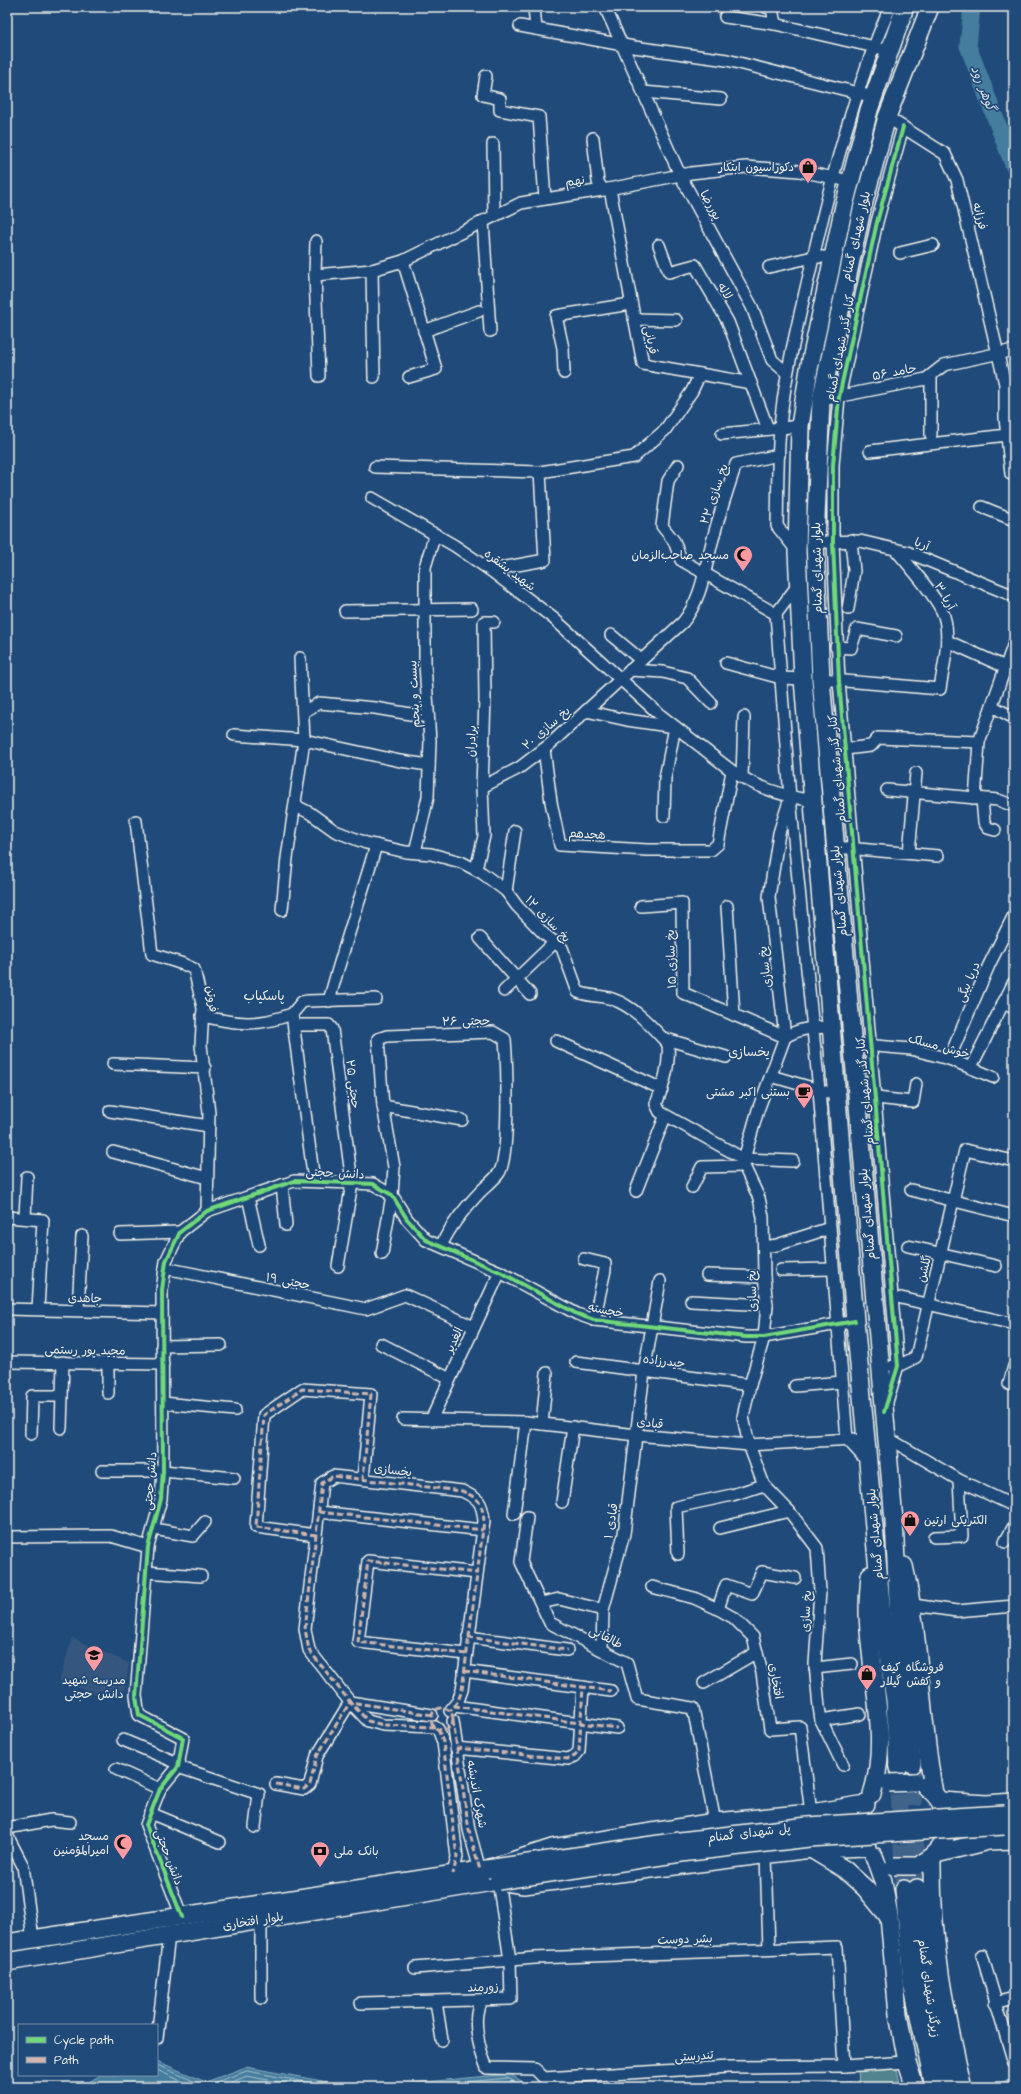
<svg xmlns="http://www.w3.org/2000/svg" width="1021" height="2094" font-family="'Architects Daughter','Playpen Sans Arabic',sans-serif">
  <style>
    .built { fill: #35577e }
    .green { fill: #51838f; stroke: #a2babc }
    .water { fill: #457d9f; stroke: #8babbc }
    .lines { fill: none; stroke-linecap: round; stroke-linejoin: round }
    .shore { stroke: #aec3cb; stroke-width: 1 }
    .river { stroke: #457d9f; stroke-width: 17 }
    .highway-tunnel { stroke: #3f638a; stroke-width: 17; stroke-dasharray: 17 8; stroke-linecap: butt }
    .minor-casing { stroke: #f4f1e8; stroke-width: 14 }
    .highway-casing { stroke: #f4f1e8; stroke-width: 20 }
    .minor { stroke: #1f4a7a; stroke-width: 11 }
    .highway { stroke: #1f4a7a; stroke-width: 17 }
    .highway-bridge-casing { stroke: #f4f1e8; stroke-width: 20; stroke-linecap: butt }
    .highway-bridge { stroke: #1f4a7a; stroke-width: 17 }
    .quiet { stroke: #d1b7ad; stroke-width: 3; stroke-dasharray: 6 3; stroke-linecap: butt }
    .cycleway-casing { stroke: #1f4a7a; stroke-width: 6 }
    .cycleway { stroke: #71d979; stroke-width: 4 }
    .labels { text-anchor: middle; stroke-width: 3.5; stroke-linejoin: round; paint-order: stroke }
    .poi-label { font-size: 12px; fill: #f4f1e8; stroke: #1f4a7a; text-anchor: end }
    .street-label { font-size: 12px; fill: #f4f1e8; stroke: #1f4a7a }
    .water-label { font-size: 13px; font-style: italic; fill: #dae0dd; stroke: #1f4a7a }
    .neighbourhood-label { font-size: 13px; fill: #f4f1e8; stroke: #1f4a7a }
  </style>
  <rect width="100%" height="100%" fill="#1f4a7a"/>
  <filter id="ink" filterUnits="userSpaceOnUse"><feTurbulence type="fractalNoise" baseFrequency=".025" numOctaves="2"/><feDisplacementMap in="SourceGraphic" scale="8" xChannelSelector="R" yChannelSelector="G"/><feConvolveMatrix kernelMatrix="1 2 1 2 8 2 1 2 1" color-interpolation-filters="sRGB"/></filter>
  <g filter="url(#ink)">
    <path class="built" d="M72,1638L129,1663L124,1696L116,1693L105,1697L59,1681Z"/>
    <g class="green">
      <path d="M896,2065L901,2087H859L858,2069Z"/>
      <path d="M1014,2079V2087H982Z"/>
    </g>
    <g class="water">
      <path d="M157,2061L206,2082L246,2067L333,2083L403,2084L510,2074L531,2087H80L101,2075H157Z"/>
      <path d="M852,2082V2087H786Z"/>
    </g>
    <g class="lines">
      <g class="shore">
        <path d="M157,2065L205,2086L247,2071L332,2087"/>
        <path d="M157,2070L194,2087"/>
        <path d="M219,2087L247,2076L304,2087"/>
        <path d="M414,2087L508,2078L523,2087"/>
        <path d="M469,2087L507,2084L513,2087"/>
      </g>
      <path class="river" d="M972,7L968,46L1014,167"/>
      <g class="highway-tunnel">
        <path d="M912,1764L917,1888"/>
        <path d="M898,1769L904,1889"/>
      </g>
      <defs>
        <g id="minor">
          <path d="M534,7L536,29"/>
          <path d="M605,7L680,175L752,307L772,360L787,373"/>
          <path d="M766,7L772,8L775,24"/>
          <path d="M725,17L775,24L879,48"/>
          <path d="M520,26L634,47L727,60L874,97"/>
          <path d="M486,76L483,95L500,99V110L539,117L545,199"/>
          <path d="M643,92L721,99"/>
          <path d="M887,117L945,154L957,180L1005,384V418L1011,474"/>
          <path d="M593,138L598,182L603,190"/>
          <path d="M493,144L494,216"/>
          <path d="M610,189L643,364L751,383"/>
          <path d="M483,221L490,331"/>
          <path d="M316,241L315,275L319,376"/>
          <path d="M659,245L669,272L695,265L728,322L768,429"/>
          <path d="M900,253L933,245"/>
          <path d="M403,261L436,369L409,377"/>
          <path d="M769,267L813,257H833"/>
          <path d="M372,270L374,377"/>
          <path d="M315,275L372,270L403,261L521,203L545,199L603,190L691,173L746,167L799,171L850,181"/>
          <path d="M634,319L676,320"/>
          <path d="M424,331L479,311"/>
          <path d="M564,373L563,348L556,316L630,304"/>
          <path d="M931,376V435"/>
          <path d="M821,400L926,379L944,365L1014,350"/>
          <path d="M722,434L800,426"/>
          <path d="M870,451L1007,435"/>
          <path d="M678,465L668,481L662,526L674,541L681,560L776,614"/>
          <path d="M375,467L540,472L634,457L665,430L692,391L700,374"/>
          <path d="M372,498L455,546L490,570L553,618L659,714L732,771C756,787 786,797 814,801"/>
          <path d="M982,507L1014,520"/>
          <path d="M826,542L860,541L907,552L1014,596"/>
          <path d="M797,551L777,526C778,490 777,453 781,417C787,363 801,311 813,258C833,172 855,88 890,7"/>
          <path d="M490,570L545,560L540,472"/>
          <path d="M798,585L776,614L790,798L819,1090L847,1439L868,1462"/>
          <path d="M848,609L854,571L851,540"/>
          <path d="M345,611L472,609"/>
          <path d="M611,635L641,660"/>
          <path d="M947,641L1014,671"/>
          <path d="M836,647L851,648L857,629L896,636"/>
          <path d="M726,663L781,678L803,679"/>
          <path d="M630,670L663,672L687,678L711,703"/>
          <path d="M821,679L940,689C943,667 951,639 944,616C939,599 907,563 895,549"/>
          <path d="M992,706L1014,718"/>
          <path d="M586,711L627,720L675,727L665,778L664,816"/>
          <path d="M303,712L319,703L375,708L428,717"/>
          <path d="M234,735L304,740L300,658"/>
          <path d="M544,749L551,802L560,845L647,850H711L718,844L732,771"/>
          <path d="M845,749L871,746L878,738L979,742"/>
          <path d="M742,777L744,717"/>
          <path d="M482,787L519,768L549,745L683,622C703,597 705,566 714,535C720,512 728,488 736,464L779,455"/>
          <path d="M887,790L998,800L1014,806"/>
          <path d="M790,798L779,833L769,897L785,1037L758,1110L744,1159V1166L759,1198L763,1217L764,1277L767,1305L764,1337L750,1385L743,1417L749,1445L764,1485L789,1511L817,1548L820,1591L815,1664L819,1707L821,1720L843,1765"/>
          <path d="M975,799L979,742L1014,643"/>
          <path d="M982,799L984,822L988,828L995,830"/>
          <path d="M296,806L310,813L335,831L366,843L406,852L431,854L461,862L482,873L506,891L517,906L544,934L562,948L578,992C590,997 601,995 612,999C634,1006 652,1027 668,1044C670,1064 664,1085 656,1104L660,1112L744,1159L793,1161"/>
          <path d="M136,821L152,954L183,964L194,969L203,1008L201,1045L209,1113L207,1211"/>
          <path d="M835,847L938,856"/>
          <path d="M415,852L428,797L430,741L425,664V567L435,534"/>
          <path d="M909,853L916,773"/>
          <path d="M476,869L484,836L482,787L485,699L484,622H494"/>
          <path d="M506,891L515,831"/>
          <path d="M641,906L682,903L683,993L785,1037C800,1028 815,1027 832,1027"/>
          <path d="M727,906L734,1015"/>
          <path d="M282,910L287,858L304,740L400,761L429,765"/>
          <path d="M480,938L530,994"/>
          <path d="M504,991L555,942"/>
          <path d="M329,1001C343,948 361,898 376,845"/>
          <path d="M1003,1003L1014,1008"/>
          <path d="M202,1016C237,1024 257,1027 292,1014"/>
          <path d="M294,1025H329L332,1029L352,1183L338,1266"/>
          <path d="M663,1038L726,1057"/>
          <path d="M556,1041L662,1089"/>
          <path d="M852,1044L911,1049L949,1059L993,1077"/>
          <path d="M949,1059L989,965L1014,915"/>
          <path d="M113,1064L205,1068"/>
          <path d="M971,1067L1014,982"/>
          <path d="M771,1076L826,1092"/>
          <path d="M876,1098L913,1102L916,1084"/>
          <path d="M383,1106L462,1120"/>
          <path d="M110,1111L209,1126"/>
          <path d="M113,1152L207,1178"/>
          <path d="M314,1181L292,1014L302,1002L307,1001L376,999"/>
          <path d="M282,1185L286,1225"/>
          <path d="M692,1187L702,1167L744,1166"/>
          <path d="M911,1190L1014,1216"/>
          <path d="M636,1191L665,1117"/>
          <path d="M248,1197L259,1245"/>
          <path d="M7,1217L43,1220L38,1309"/>
          <path d="M25,1217L27,1177"/>
          <path d="M120,1234L180,1232"/>
          <path d="M908,1246L996,1266"/>
          <path d="M764,1247L777,1245L830,1228"/>
          <path d="M382,1254L392,1195L394,1167L383,1106L378,1039L387,1036L493,1032L505,1039C507,1062 510,1157 499,1173C494,1180 486,1186 480,1192C464,1209 450,1226 441,1246"/>
          <path d="M584,1259L605,1264V1270L594,1320"/>
          <path d="M165,1268L366,1309L405,1295L474,1327"/>
          <path d="M781,1270L833,1269"/>
          <path d="M707,1275L764,1277"/>
          <path d="M901,1298L1014,1324"/>
          <path d="M691,1301L767,1305"/>
          <path d="M7,1309L162,1313"/>
          <path d="M78,1310L82,1236"/>
          <path d="M381,1344L450,1379"/>
          <path d="M162,1346L221,1345"/>
          <path d="M7,1362L163,1364"/>
          <path d="M576,1362L750,1385"/>
          <path d="M893,1366H898L916,1357L965,1150L1014,1161"/>
          <path d="M1009,1384L1014,1366"/>
          <path d="M795,1386L842,1382"/>
          <path d="M108,1393V1363"/>
          <path d="M887,1402L898,1366L839,681L833,542V465L839,397L877,222L903,127"/>
          <path d="M163,1403L235,1410"/>
          <path d="M403,1419L526,1422L636,1435L749,1445L853,1439"/>
          <path d="M431,1420L500,1272"/>
          <path d="M542,1424L547,1373"/>
          <path d="M61,1428L63,1362"/>
          <path d="M31,1434L32,1396H62"/>
          <path d="M886,1437L959,1480L1014,1506"/>
          <path d="M102,1471H163L234,1478"/>
          <path d="M562,1502L573,1427"/>
          <path d="M319,1512L483,1530"/>
          <path d="M514,1514L526,1422"/>
          <path d="M527,1517L521,1562L550,1623L627,1663L637,1699L693,1708L715,1822"/>
          <path d="M720,1528L789,1511"/>
          <path d="M154,1529L193,1536L205,1522"/>
          <path d="M316,1535L256,1527L264,1415L302,1389L371,1394L363,1479"/>
          <path d="M7,1537L111,1536L148,1547"/>
          <path d="M934,1537L962,1536L959,1480"/>
          <path d="M1005,1542L1014,1526"/>
          <path d="M678,1554L676,1507L732,1495L764,1485"/>
          <path d="M146,1572L201,1576"/>
          <path d="M652,1587L694,1598L718,1609L734,1618L753,1637L762,1673L770,1729L800,1727L811,1813"/>
          <path d="M541,1603L559,1599L603,1610"/>
          <path d="M913,1605L957,1611L1014,1606"/>
          <path d="M718,1609L726,1585L752,1594L762,1572L795,1578"/>
          <path d="M468,1637L567,1650"/>
          <path d="M602,1649L603,1610L624,1534L644,1372L660,1281"/>
          <path d="M466,1654L358,1642L368,1561L477,1573"/>
          <path d="M815,1668L852,1664"/>
          <path d="M464,1671L611,1691"/>
          <path d="M704,1683L757,1652"/>
          <path d="M454,1706L617,1728"/>
          <path d="M432,1715L350,1702L368,1721L383,1725L435,1727"/>
          <path d="M821,1720L860,1714"/>
          <path d="M453,1721L469,1830L480,1870"/>
          <path d="M438,1729L443,1742L457,1857L453,1874"/>
          <path d="M123,1740L180,1764"/>
          <path d="M456,1748L568,1759L575,1756L579,1751L583,1687"/>
          <path d="M178,1767L259,1794L255,1827"/>
          <path d="M116,1769L160,1789"/>
          <path d="M276,1784L304,1789L310,1784L317,1756L350,1702L309,1650L305,1629L322,1483L333,1476L462,1491C479,1499 482,1501 484,1521L462,1690L458,1701L450,1711"/>
          <path d="M150,1813L220,1842"/>
          <path d="M7,1828L51,1820L70,1822"/>
          <path d="M7,1835L23,1866L33,1939"/>
          <path d="M766,1855L769,1949"/>
          <path d="M182,1917L146,1825L160,1789L178,1767L183,1738L139,1715L136,1696L148,1547L161,1499L163,1471L162,1290L166,1261L180,1232L207,1211L294,1181L352,1183L373,1184L392,1195L407,1219L426,1240L500,1272L577,1314L594,1320L746,1337H764L855,1321"/>
          <path d="M261,1920V1998"/>
          <path d="M982,1955L1014,2063"/>
          <path d="M415,1968L535,1958L837,1947L844,2066"/>
          <path d="M482,2000C470,2017 480,2051 487,2068L535,2069L544,2078L729,2067L844,2066L907,2062"/>
          <path d="M436,2002L442,2040"/>
          <path d="M361,2003L511,1999L510,1960L498,1881"/>
          <path d="M995,2003L1014,1998"/>
          <path d="M157,2038L169,1935"/>
        </g>
        <g id="highway">
          <path d="M904,1566C921,1641 920,1718 934,1793"/>
          <path d="M870,1575C869,1587 868,1598 868,1609C868,1669 891,1736 872,1794"/>
          <path d="M912,1764L908,1698L899,1621L894,1521L821,679L815,542L821,400L862,209L887,117L930,7"/>
          <path d="M898,1768L895,1700L882,1614L855,1321L803,679L797,551L800,426L809,369L844,206L869,110L905,7"/>
          <path d="M941,1801L986,1804L1014,1802"/>
          <path d="M811,1849L844,1869L865,1888L889,1917"/>
          <path d="M936,1854L988,1841L1014,1840"/>
          <path d="M874,1856L883,1881L889,1917L898,2014L907,2062L915,2087"/>
          <path d="M932,1858C931,1940 944,2008 963,2087"/>
          <path d="M922,1863C956,1845 954,1807 925,1786"/>
          <path d="M917,1888L926,1982L947,2087"/>
          <path d="M904,1889L912,1983L934,2087"/>
          <path d="M7,1943L487,1869L552,1848L715,1822L811,1813L866,1804"/>
          <path d="M7,1962L498,1881L524,1885L811,1849L867,1847"/>
        </g>
      </defs>
      <use href="#minor" class="minor-casing"/>
      <use href="#highway" class="highway-casing"/>
      <use href="#minor" class="minor"/>
      <use href="#highway" class="highway"/>
      <defs>
        <g id="highway-bridge">
          <path d="M889,1783L914,1782"/>
          <path d="M894,1866H916"/>
          <path d="M487,1869L680,1841L808,1826L1004,1814"/>
          <path d="M498,1881L681,1853L809,1838L1004,1826"/>
        </g>
      </defs>
      <use href="#highway-bridge" class="highway-bridge-casing"/>
      <use href="#highway-bridge" class="highway-bridge"/>
      <g class="quiet">
        <path d="M319,1512L483,1530"/>
        <path d="M316,1535L256,1527L264,1415L302,1389L371,1394L363,1479"/>
        <path d="M468,1637L567,1650"/>
        <path d="M466,1654L358,1642L368,1561L477,1573"/>
        <path d="M464,1671L611,1691"/>
        <path d="M454,1706L617,1728"/>
        <circle cx="442" cy="1719" r="11"/>
        <path d="M432,1715L350,1702L368,1721L383,1725L435,1727"/>
        <path d="M453,1721L469,1830L480,1870"/>
        <path d="M438,1729L443,1742L457,1857L453,1874"/>
        <path d="M456,1748L568,1759L575,1756L579,1751L583,1687"/>
        <path d="M276,1784L304,1789L310,1784L317,1756L350,1702L309,1650L305,1629L322,1483L333,1476L462,1491C479,1499 482,1501 484,1521L462,1690L458,1701L450,1711"/>
      </g>
      <defs>
        <g id="cycleway">
          <path d="M884,1412L898,1366L839,681L833,542V465L839,397L877,222L903,127"/>
          <path d="M182,1917L146,1825L160,1789L178,1767L183,1738L139,1715L136,1696L148,1547L161,1499L163,1471L162,1290L166,1261L180,1232L207,1211L294,1181L352,1183L373,1184L392,1195L407,1219L426,1240L500,1272L577,1314L594,1320L746,1337H764L855,1321"/>
        </g>
      </defs>
      <use href="#cycleway" class="cycleway-casing"/>
      <use href="#cycleway" class="cycleway"/>
    </g>
  </g>
  <defs>
    <symbol id="shop-pin" viewBox="-11 -11 22 30"><path d="M0 17L-7.5 6A9.5 9.5 0 1 1 7.5 6Z" fill="#ff9aa2" stroke="#1f4a7a"/><path d="M-5-2.5h2.3a2.7 3.5 0 0 1 5.4 0H5L5.5 6h-11ZM-1.5-2.5h3a1.5 2.3 0 0 0-3 0Z" fill="#111"/></symbol>
    <symbol id="mosque-pin" viewBox="-11 -11 22 30"><path d="M0 17L-7.5 6A9.5 9.5 0 1 1 7.5 6Z" fill="#ff9aa2" stroke="#1f4a7a"/><path d="M3.5-4.9A6 6 0 1 0 3.5 4.9A5 5 0 1 1 3.5-4.9Z" fill="#111"/></symbol>
    <symbol id="cafe-pin" viewBox="-11 -11 22 30"><path d="M0 17L-7.5 6A9.5 9.5 0 1 1 7.5 6Z" fill="#ff9aa2" stroke="#1f4a7a"/><path d="M-5.5-4.5H6V0H3Q3 3.5 0 3.5H-2.5Q-5.5 3.5-5.5 0ZM3-3.2v2h1.7v-2ZM-6 4.5H4V6H-6Z" fill="#111"/></symbol>
    <symbol id="school-pin" viewBox="-11 -11 22 30"><path d="M0 17L-7.5 6A9.5 9.5 0 1 1 7.5 6Z" fill="#ff9aa2" stroke="#1f4a7a"/><path d="M0-5L7-2L0 1L-7-2ZM-4 1L0 2.5L4 1V4Q0 6-4 4Z" fill="#111"/></symbol>
    <symbol id="bank-pin" viewBox="-11 -11 22 30"><path d="M0 17L-7.5 6A9.5 9.5 0 1 1 7.5 6Z" fill="#ff9aa2" stroke="#1f4a7a"/><path d="M-6-4H6V4H-6ZM0-2.3a2.3 2.3 0 1 0 0 4.6a2.3 2.3 0 1 0 0-4.6Z" fill="#111"/></symbol>
  </defs>
  <g fill-rule="evenodd">
    <use href="#shop-pin" x="797" y="156" width="22" height="30"/>
    <use href="#mosque-pin" x="732" y="544" width="22" height="30"/>
    <use href="#cafe-pin" x="793" y="1081" width="22" height="30"/>
    <use href="#shop-pin" x="899" y="1509" width="22" height="30"/>
    <use href="#school-pin" x="83" y="1644" width="22" height="30"/>
    <use href="#shop-pin" x="856" y="1663" width="22" height="30"/>
    <use href="#mosque-pin" x="112" y="1832" width="22" height="30"/>
    <use href="#bank-pin" x="309" y="1840" width="22" height="30"/>
  </g>
  <g class="labels">
    <g class="poi-label">
      <text x="794" y="171">دکوراسیون ابتکار</text>
      <text x="729" y="559">مسجد صاحب‌الزمان</text>
      <text x="790" y="1096">بستنی اکبر مشتی</text>
      <text x="924" y="1524" text-anchor="start">الکتریکی ارتین</text>
      <text x="881" y="1671" text-anchor="start">فروشگاه کیف<tspan x="881" dy="14">و کفش گیلار</tspan></text>
      <text x="94" y="1684" text-anchor="middle">مدرسه شهید<tspan x="94" dy="14">دانش حجتی</tspan></text>
      <text x="109" y="1840">مسجد<tspan x="109" dy="14">امیرالمؤمنین</tspan></text>
      <text x="334" y="1855" text-anchor="start">بانک ملی</text>
    </g>
    <g class="street-label">
      <text transform="translate(575 181) rotate(-8)" y="4">نهم</text>
      <text transform="translate(711 205) rotate(61)" y="4">پوررضا</text>
      <text transform="translate(980 216) rotate(76)" y="4">فرزانه</text>
      <text transform="translate(856 236) rotate(-77)" y="4">بلوار شهدای گمنام</text>
      <text transform="translate(725 291) rotate(60)" y="4">لاله</text>
      <text transform="translate(651 340) rotate(78)" y="4">قربانی</text>
      <text transform="translate(840 348) rotate(-79)" y="4">کنار گذر شهدای گمنام</text>
      <text transform="translate(894 372) rotate(-11)" y="4">حامد ۵۶</text>
      <text transform="translate(714 494) rotate(-71)" y="4">یخ سازی ۲۲</text>
      <text transform="translate(922 544) rotate(22)" y="4">آریا</text>
      <text transform="translate(817 568) rotate(-91)" y="4">بلوار شهدای گمنام</text>
      <text transform="translate(510 570) rotate(37)" y="4">شهید یشقره</text>
      <text transform="translate(945 596) rotate(59)" y="4">آریا ۳</text>
      <text transform="translate(414 694) rotate(-93)" y="4">بیست و پنجم</text>
      <text transform="translate(546 728) rotate(-41)" y="4">یخ سازی ۲۰</text>
      <text transform="translate(471 741) rotate(-87)" y="4">برادران</text>
      <text transform="translate(837 769) rotate(-95)" y="4">کنار گذر شهدای گمنام</text>
      <text transform="translate(587 834) rotate(3)" y="4">هجدهم</text>
      <text transform="translate(839 891) rotate(-95)" y="4">بلوار شهدای گمنام</text>
      <text transform="translate(548 919) rotate(46)" y="4">یخ سازی ۱۲</text>
      <text transform="translate(671 959) rotate(-92)" y="4">یخ سازی ۱۵</text>
      <text transform="translate(765 967) rotate(-97)" y="4">یخ سازی</text>
      <text transform="translate(968 982) rotate(-67)" y="4">دریا بیگی</text>
      <text transform="translate(212 999) rotate(82)" y="4">فروتن</text>
      <text transform="translate(466 1021) rotate(-1)" y="4">حجتی ۲۶</text>
      <text transform="translate(939 1046) rotate(15)" y="4">خوش مسلک</text>
      <text transform="translate(353 1084) rotate(83)" y="4">حجتی ۲۵</text>
      <text transform="translate(865 1091) rotate(-95)" y="4">کنار گذر شهدای گمنام</text>
      <text transform="translate(335 1173) rotate(3)" y="4">دانش حجتی</text>
      <text transform="translate(867 1214) rotate(-95)" y="4">بلوار شهدای گمنام</text>
      <text transform="translate(924 1269) rotate(-76)" y="4">گلشن</text>
      <text transform="translate(288 1281) rotate(11)" y="4">حجتی ۱۹</text>
      <text transform="translate(752 1291) rotate(-92)" y="4">یخ سازی</text>
      <text transform="translate(85 1298) rotate(2)" y="4">جاهدی</text>
      <text transform="translate(606 1310) rotate(11)" y="4">خجسته</text>
      <text transform="translate(454 1340) rotate(-65)" y="4">الغدیر</text>
      <text transform="translate(85 1350) rotate(1)" y="4">مجید پور رستمی</text>
      <text transform="translate(664 1361) rotate(7)" y="4">حیدرزاده</text>
      <text transform="translate(650 1423) rotate(6)" y="4">قبادی</text>
      <text transform="translate(393 1470) rotate(7)" y="4">یخسازی</text>
      <text transform="translate(150 1481) rotate(-85)" y="4">دانش حجتی</text>
      <text transform="translate(611 1521) rotate(-81)" y="4">قبادی ۱</text>
      <text transform="translate(875 1534) rotate(-95)" y="4">بلوار شهدای گمنام</text>
      <text transform="translate(806 1611) rotate(-87)" y="4">یخ سازی</text>
      <text transform="translate(606 1637) rotate(27)" y="4">طالقانی</text>
      <text transform="translate(776 1681) rotate(80)" y="4">افتخاری</text>
      <text transform="translate(477 1794) rotate(80)" y="4">شهرک اندیشه</text>
      <text transform="translate(749 1833) rotate(-7)" y="4">پل شهدای گمنام</text>
      <text transform="translate(169 1857) rotate(69)" y="4">دانش حجتی</text>
      <text transform="translate(253 1921) rotate(-9)" y="4">بلوار افتخاری</text>
      <text transform="translate(685 1939) rotate(-2)" y="4">بشر دوست</text>
      <text transform="translate(483 1987) rotate(-2)" y="4">زورمند</text>
      <text transform="translate(929 1988) rotate(82)" y="4">زیرگذر شهدای گمنام</text>
      <text transform="translate(694 2056) rotate(-4)" y="4">تندرستی</text>
    </g>
    <g class="water-label">
      <text transform="translate(984 88) rotate(69)" y="5">گوهر رود</text>
    </g>
    <g class="neighbourhood-label">
      <text x="264" y="1000">پاسکیاب</text>
      <text x="749" y="1056">یخسازی</text>
    </g>
  </g>
  <rect width="1021" height="2094" fill="none" stroke="#1f4a7a" stroke-width="24"/>
  <rect x="12" y="12" width="997" height="2070" fill="none" stroke="#f4f1e8" stroke-width="1.5" filter="url(#ink)"/>
  <rect x="18" y="2024" width="140" height="52" fill="#1f4a7a" stroke="#748da6"/>
  <rect x="26" y="2037" width="20" height="6" fill="#71d979" stroke="#748da6"/>
  <text x="54" y="2044" font-size="12" fill="#f4f1e8">Cycle path</text>
  <rect x="26" y="2057" width="20" height="6" fill="#d1b7ad" stroke="#748da6"/>
  <text x="54" y="2064" font-size="12" fill="#f4f1e8">Path</text>
</svg>
